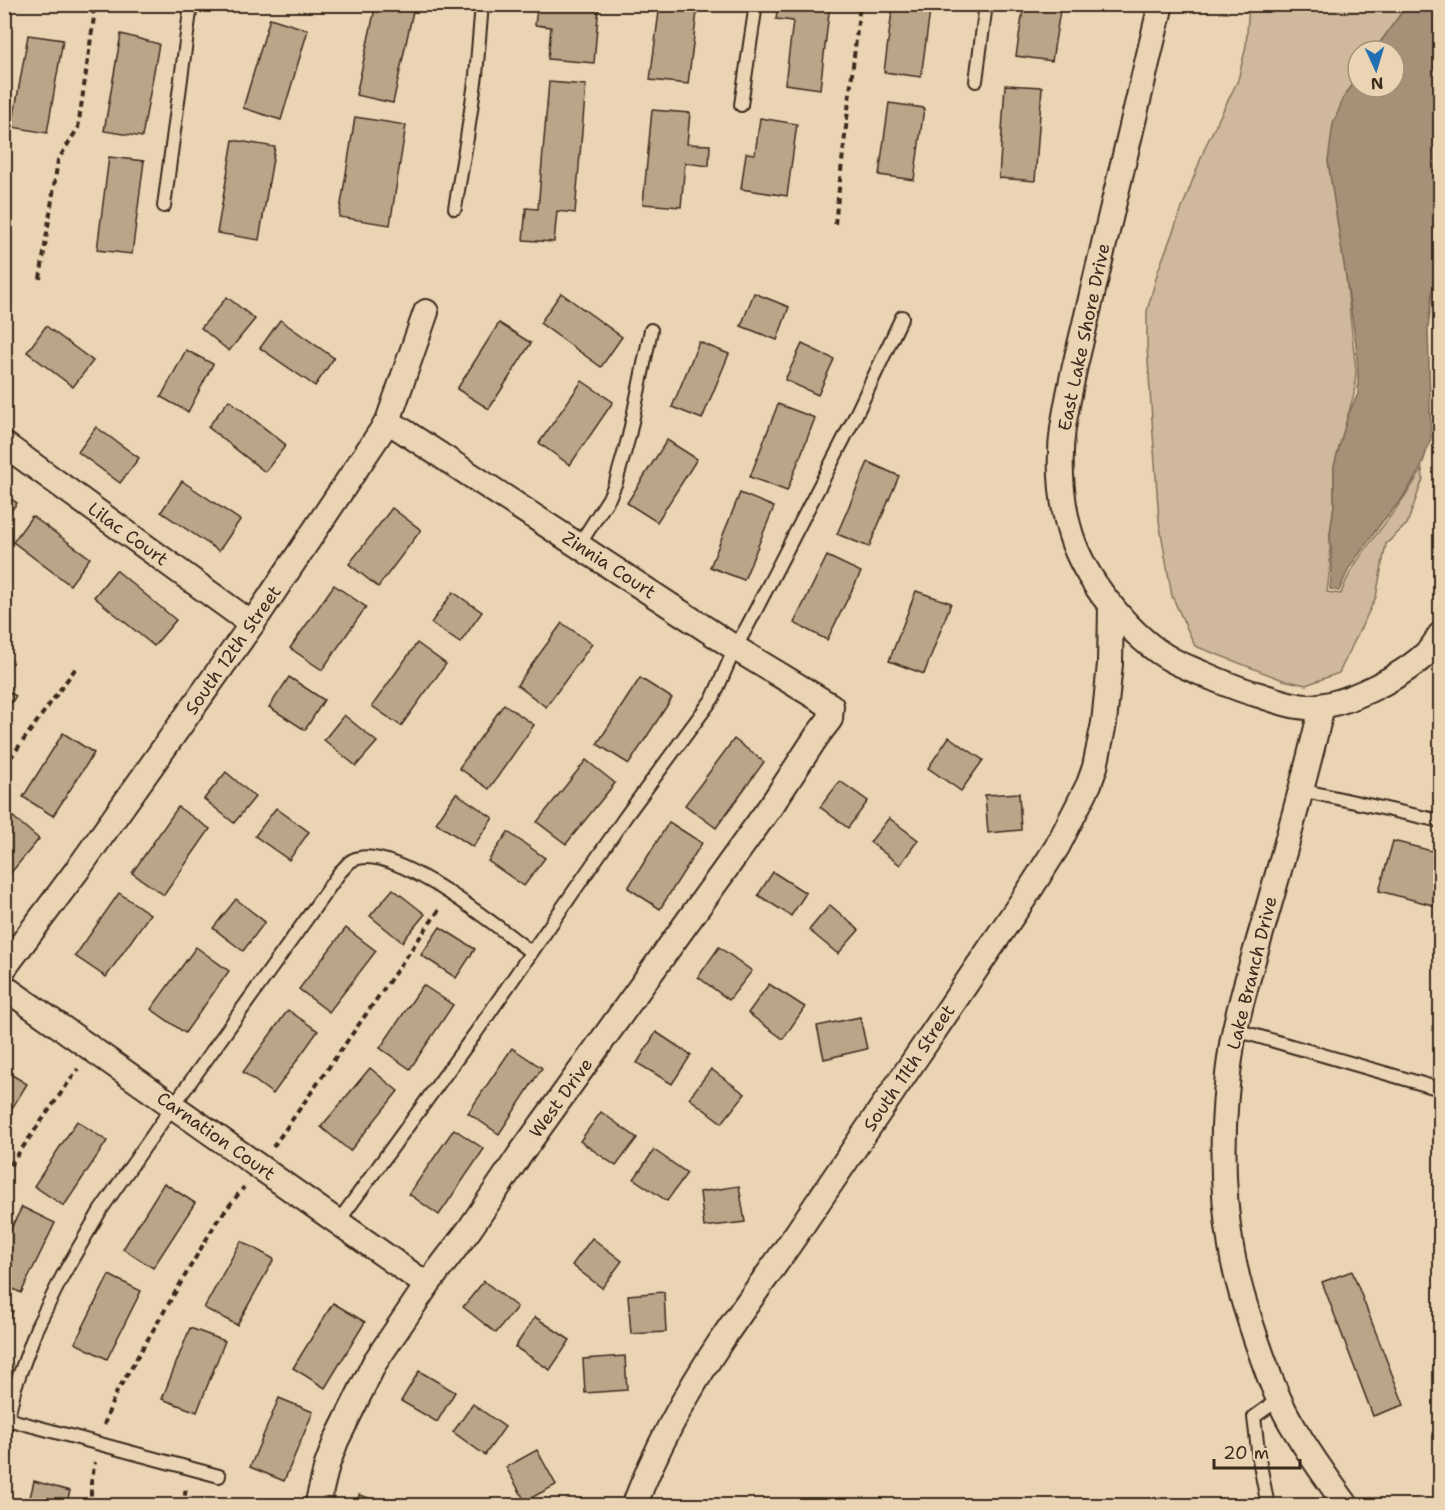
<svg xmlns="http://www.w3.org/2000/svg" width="1445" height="1510" font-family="'Shantell Sans',sans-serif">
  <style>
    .green { fill: #cfb89b; stroke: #85715c; stroke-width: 1.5 }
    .water { fill: #a69178; stroke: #7b6854; stroke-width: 1.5 }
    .building { fill: #baa589; stroke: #3b2a1e; stroke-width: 1.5 }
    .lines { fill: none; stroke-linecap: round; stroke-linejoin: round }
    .lane-casing { stroke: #3b2a1e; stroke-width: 16 }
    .street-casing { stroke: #3b2a1e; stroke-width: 28 }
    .path { stroke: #3b2a1e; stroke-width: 4; stroke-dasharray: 6 4.5; stroke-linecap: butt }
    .lane { stroke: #ebd4b3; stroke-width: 12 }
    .street { stroke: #ebd4b3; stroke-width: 24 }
    .labels { text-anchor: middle; stroke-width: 4.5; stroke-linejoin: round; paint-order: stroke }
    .street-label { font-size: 18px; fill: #3b2a1e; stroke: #ebd4b3 }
  </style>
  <rect width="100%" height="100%" fill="#ebd4b3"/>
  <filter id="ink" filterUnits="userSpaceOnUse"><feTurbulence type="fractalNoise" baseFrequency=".0167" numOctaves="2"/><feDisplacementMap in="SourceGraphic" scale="12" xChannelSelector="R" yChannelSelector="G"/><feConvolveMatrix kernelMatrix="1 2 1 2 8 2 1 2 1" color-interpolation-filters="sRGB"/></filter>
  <g filter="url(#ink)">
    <path class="green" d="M1249,5H1407L1374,51H1358V77L1344,97L1328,161L1346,277L1356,371L1354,394L1334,466V505L1330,534V567L1327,592L1341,594C1344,585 1348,576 1353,568C1374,533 1403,505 1422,469L1423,479L1407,524L1386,544L1376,597L1339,673L1306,685L1283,680L1195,646L1172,596L1159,521L1147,347V311L1158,271L1206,145L1238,80L1246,46Z"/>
    <path class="water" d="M1407,5H1440V126L1435,167L1436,255L1428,329L1431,438L1422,465L1415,478L1401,500L1382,522L1349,568L1339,591L1330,589L1332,567L1330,534L1334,505V466L1348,415L1358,394V371L1356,344L1346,277L1328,161L1333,124L1344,97L1358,77V87H1394V51H1374Z"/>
    <g class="building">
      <path d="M376,4H385L413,11L393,103L356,95Z"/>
      <path d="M553,4H599L594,63L548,59L551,27L535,25L537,8L552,9Z"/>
      <path d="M660,4H698L688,84L650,80Z"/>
      <path d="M778,4H830L820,89L785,84L793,21L776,19Z"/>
      <path d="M893,4H931L921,77L884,72Z"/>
      <path d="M1024,4H1061L1052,61L1016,56Z"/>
      <path d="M270,18L308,30L281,120L243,108Z"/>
      <path d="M121,34L159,44L142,137L104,131Z"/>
      <path d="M28,35L63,40L47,133L12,127Z"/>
      <path d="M549,82L586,85L575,213L557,211L554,242L523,240L526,208L538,209Z"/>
      <path d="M1005,85L1042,87L1035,181L999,178Z"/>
      <path d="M889,103L924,108L914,180L879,175Z"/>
      <path d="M652,110L690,113L687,144L710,145L709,166L685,163L681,207L643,204Z"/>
      <path d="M355,117L406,125L390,225L339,217Z"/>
      <path d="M760,118L797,124L787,196L741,189L746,153L755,154Z"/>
      <path d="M233,140L275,147L259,240L217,233Z"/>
      <path d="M4,155L11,156L4,192Z"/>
      <path d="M109,157L144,161L132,254L97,250Z"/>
      <path d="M561,293L622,337L601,367L540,323Z"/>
      <path d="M754,293L789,307L777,340L741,326Z"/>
      <path d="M227,297L255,319L229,351L201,328Z"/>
      <path d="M280,320L334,358L315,386L260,348Z"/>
      <path d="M499,323L531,343L489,409L457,389Z"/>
      <path d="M46,326L93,361L73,387L27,352Z"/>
      <path d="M699,342L729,354L702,419L672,407Z"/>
      <path d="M802,344L834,359L818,395L785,380Z"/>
      <path d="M186,350L213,364L188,412L161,397Z"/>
      <path d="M582,381L613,402L570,465L539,443Z"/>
      <path d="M229,400L286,445L265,472L208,427Z"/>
      <path d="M778,404L815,418L787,491L750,477Z"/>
      <path d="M96,427L139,458L120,483L78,452Z"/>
      <path d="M667,440L697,459L657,522L627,503Z"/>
      <path d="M868,462L899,476L869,547L837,534Z"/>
      <path d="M182,481L240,520L219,551L161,512Z"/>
      <path d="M740,493L774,507L744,580L710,567Z"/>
      <path d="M4,494L17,503L4,520Z"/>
      <path d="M392,508L421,530L378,587L349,564Z"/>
      <path d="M32,516L90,558L70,585L13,542Z"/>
      <path d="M827,556L861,572L827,640L794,623Z"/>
      <path d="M116,570L176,620L154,646L94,597Z"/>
      <path d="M334,585L366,607L322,670L290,648Z"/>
      <path d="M916,591L951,603L924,674L889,661Z"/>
      <path d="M453,592L482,612L460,643L431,623Z"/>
      <path d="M562,623L592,644L546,707L517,685Z"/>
      <path d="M417,643L446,664L401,726L372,706Z"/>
      <path d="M289,677L324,700L305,730L269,707Z"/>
      <path d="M640,678L672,698L629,764L597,744Z"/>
      <path d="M4,689L16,696L4,713Z"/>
      <path d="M504,704L534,725L489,789L459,768Z"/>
      <path d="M344,715L377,742L356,766L324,740Z"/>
      <path d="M63,733L94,753L53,816L23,797Z"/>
      <path d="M949,737L983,760L961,791L928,768Z"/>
      <path d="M734,739L764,762L716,828L685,805Z"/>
      <path d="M586,760L615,783L566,844L537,822Z"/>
      <path d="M226,772L255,797L234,823L204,799Z"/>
      <path d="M840,781L868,801L848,828L820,807Z"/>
      <path d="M456,793L493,818L473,847L436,823Z"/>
      <path d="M1019,793L1021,830L988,833L985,795Z"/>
      <path d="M178,807L210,829L164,895L132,873Z"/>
      <path d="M276,808L309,832L289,860L255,836Z"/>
      <path d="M11,815L39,839L4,881V823Z"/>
      <path d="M889,818L918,840L900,865L870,842Z"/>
      <path d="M669,822L702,843L660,909L628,888Z"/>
      <path d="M508,832L545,858L524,886L488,861Z"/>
      <path d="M1393,841L1440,853V907L1379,891Z"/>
      <path d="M773,872L806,893L791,916L758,895Z"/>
      <path d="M393,889L425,914L402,942L370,916Z"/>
      <path d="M119,893L150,914L106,977L75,956Z"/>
      <path d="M236,899L265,922L243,951L213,928Z"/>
      <path d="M830,905L859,930L838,954L809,930Z"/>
      <path d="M440,927L475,949L456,978L421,955Z"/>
      <path d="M346,928L376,951L329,1012L299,989Z"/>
      <path d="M196,947L229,971L185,1033L151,1009Z"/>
      <path d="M719,947L752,971L729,1000L698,977Z"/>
      <path d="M769,984L805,1007L783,1039L748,1013Z"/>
      <path d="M423,985L453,1005L410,1069L380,1048Z"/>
      <path d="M288,1010L318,1031L273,1094L243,1072Z"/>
      <path d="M860,1017L867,1049L824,1059L817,1026Z"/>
      <path d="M656,1032L691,1055L672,1084L637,1063Z"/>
      <path d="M512,1048L542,1068L499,1134L468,1113Z"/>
      <path d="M370,1068L398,1091L350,1151L321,1127Z"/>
      <path d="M711,1069L745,1094L722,1123L689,1098Z"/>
      <path d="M4,1070L27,1084L4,1121Z"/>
      <path d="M601,1112L637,1138L616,1166L580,1141Z"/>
      <path d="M77,1121L107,1141L64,1206L34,1186Z"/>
      <path d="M454,1129L484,1149L439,1215L409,1194Z"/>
      <path d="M654,1150L687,1173L667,1201L634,1179Z"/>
      <path d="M164,1183L195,1203L153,1268L123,1249Z"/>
      <path d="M739,1186L745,1222L704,1227L700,1192Z"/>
      <path d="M22,1207L55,1223L21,1293L4,1284V1242Z"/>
      <path d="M592,1238L622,1261L602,1288L572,1265Z"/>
      <path d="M241,1241L274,1259L237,1325L204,1308Z"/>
      <path d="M1352,1271L1404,1405L1373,1416L1322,1282Z"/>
      <path d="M109,1275L141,1291L107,1359L75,1343Z"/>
      <path d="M484,1281L517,1307L496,1333L463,1307Z"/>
      <path d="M664,1292L666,1332L631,1334L628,1295Z"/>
      <path d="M333,1303L365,1322L325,1388L293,1368Z"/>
      <path d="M4,1307L13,1311L4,1329Z"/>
      <path d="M535,1317L570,1340L550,1370L515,1347Z"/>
      <path d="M190,1328L225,1341L197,1412L162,1399Z"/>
      <path d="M625,1356L627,1390L585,1393L583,1359Z"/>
      <path d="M419,1371L455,1392L437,1422L401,1401Z"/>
      <path d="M279,1398L313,1412L284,1481L250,1467Z"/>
      <path d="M473,1404L505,1427L485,1455L453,1432Z"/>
      <path d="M537,1450L556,1485L525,1501L506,1467Z"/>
      <path d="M34,1481L70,1491L66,1506H28Z"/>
      <path d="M359,1495L395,1506H356Z"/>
    </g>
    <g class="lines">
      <defs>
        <g id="lane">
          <path d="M976,81L986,4"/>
          <path d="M741,105L756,4"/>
          <path d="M164,206L191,4"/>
          <path d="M455,208L467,138L476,75L482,4"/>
          <path d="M579,545L609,498L616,482L629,436L651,330"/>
          <path d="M1301,790L1440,821"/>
          <path d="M1236,1030L1440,1089"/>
          <path d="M338,1222L477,1031L626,816L713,698L735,648L748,625L852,423L902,317"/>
          <path d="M7,1419L219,1476"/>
          <path d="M4,1434L15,1387L37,1327L63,1275L100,1211L173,1106L340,872C344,869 348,862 353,860C391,840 500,929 531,952"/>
          <path d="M1268,1506L1259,1459L1254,1417L1279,1399"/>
        </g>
        <g id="street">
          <path d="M1161,4L1074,370C1070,389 1066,409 1063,428C1058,464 1061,510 1074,544C1090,586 1133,639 1172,660C1181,665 1192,669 1201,673C1219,681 1237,689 1256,694C1273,699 1291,707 1309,707C1346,706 1404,676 1430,650C1434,645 1437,640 1440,635"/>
          <path d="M4,444L252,624"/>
          <path d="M1322,706C1306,775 1287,843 1267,912C1255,955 1240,999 1232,1044C1222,1110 1220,1180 1231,1247C1236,1279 1246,1309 1256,1339C1266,1368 1276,1397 1291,1423C1308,1452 1327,1479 1347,1506"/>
          <path d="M4,968L78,869L252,624L388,421L426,312"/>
          <path d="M4,987L427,1285"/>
          <path d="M317,1506L327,1465L336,1441L375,1362L427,1285L469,1230L519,1156L773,803L817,736L830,719L831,706L735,648L388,421"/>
          <path d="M634,1506C656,1448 687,1392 721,1341C745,1305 772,1270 797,1233C874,1119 952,1005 1029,891L1057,847L1089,784L1095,767L1104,723L1110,664L1111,606"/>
        </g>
      </defs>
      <use href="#lane" class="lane-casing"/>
      <use href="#street" class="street-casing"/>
      <g class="path">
        <path d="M835,224L860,4"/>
        <path d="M40,279L58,160L78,128L94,17L92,4"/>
        <path d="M4,767L78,665"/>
        <path d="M273,1147L439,910"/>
        <path d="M4,1174L78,1069"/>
        <path d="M104,1425L114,1397L217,1221L244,1187"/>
        <path d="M91,1506V1483L95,1462"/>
        <path d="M183,1506L186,1488"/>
      </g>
      <use href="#lane" class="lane"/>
      <use href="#street" class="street"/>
    </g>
  </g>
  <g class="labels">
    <g class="street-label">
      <text transform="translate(1084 337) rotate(-78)" y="6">East Lake Shore Drive</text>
      <text transform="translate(128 534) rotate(36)" y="6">Lilac Court</text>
      <text transform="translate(609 565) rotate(33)" y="6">Zinnia Court</text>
      <text transform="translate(233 650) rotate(-55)" y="6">South 12th Street</text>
      <text transform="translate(1252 973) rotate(-76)" y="6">Lake Branch Drive</text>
      <text transform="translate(909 1068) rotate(-56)" y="6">South 11th Street</text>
      <text transform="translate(561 1098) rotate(-54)" y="6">West Drive</text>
      <text transform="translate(216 1136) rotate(35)" y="6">Carnation Court</text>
    </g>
  </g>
  <rect width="1445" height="1510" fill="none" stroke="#ebd4b3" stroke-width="24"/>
  <rect x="12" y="12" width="1421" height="1486" fill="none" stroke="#3b2a1e" stroke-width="2" filter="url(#ink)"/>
  <g transform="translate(1376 69) rotate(176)"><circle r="28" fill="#ebd4b3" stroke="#a59077" stroke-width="1.5"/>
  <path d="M0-4.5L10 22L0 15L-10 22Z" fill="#1f6fb2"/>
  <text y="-9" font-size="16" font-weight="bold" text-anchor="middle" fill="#3b2a1e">N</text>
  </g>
  <path d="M1214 1459v9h86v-9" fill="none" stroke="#3b2a1e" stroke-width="3"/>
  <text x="1223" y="1459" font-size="18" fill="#3b2a1e" stroke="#ebd4b3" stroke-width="4.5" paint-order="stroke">20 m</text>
</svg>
